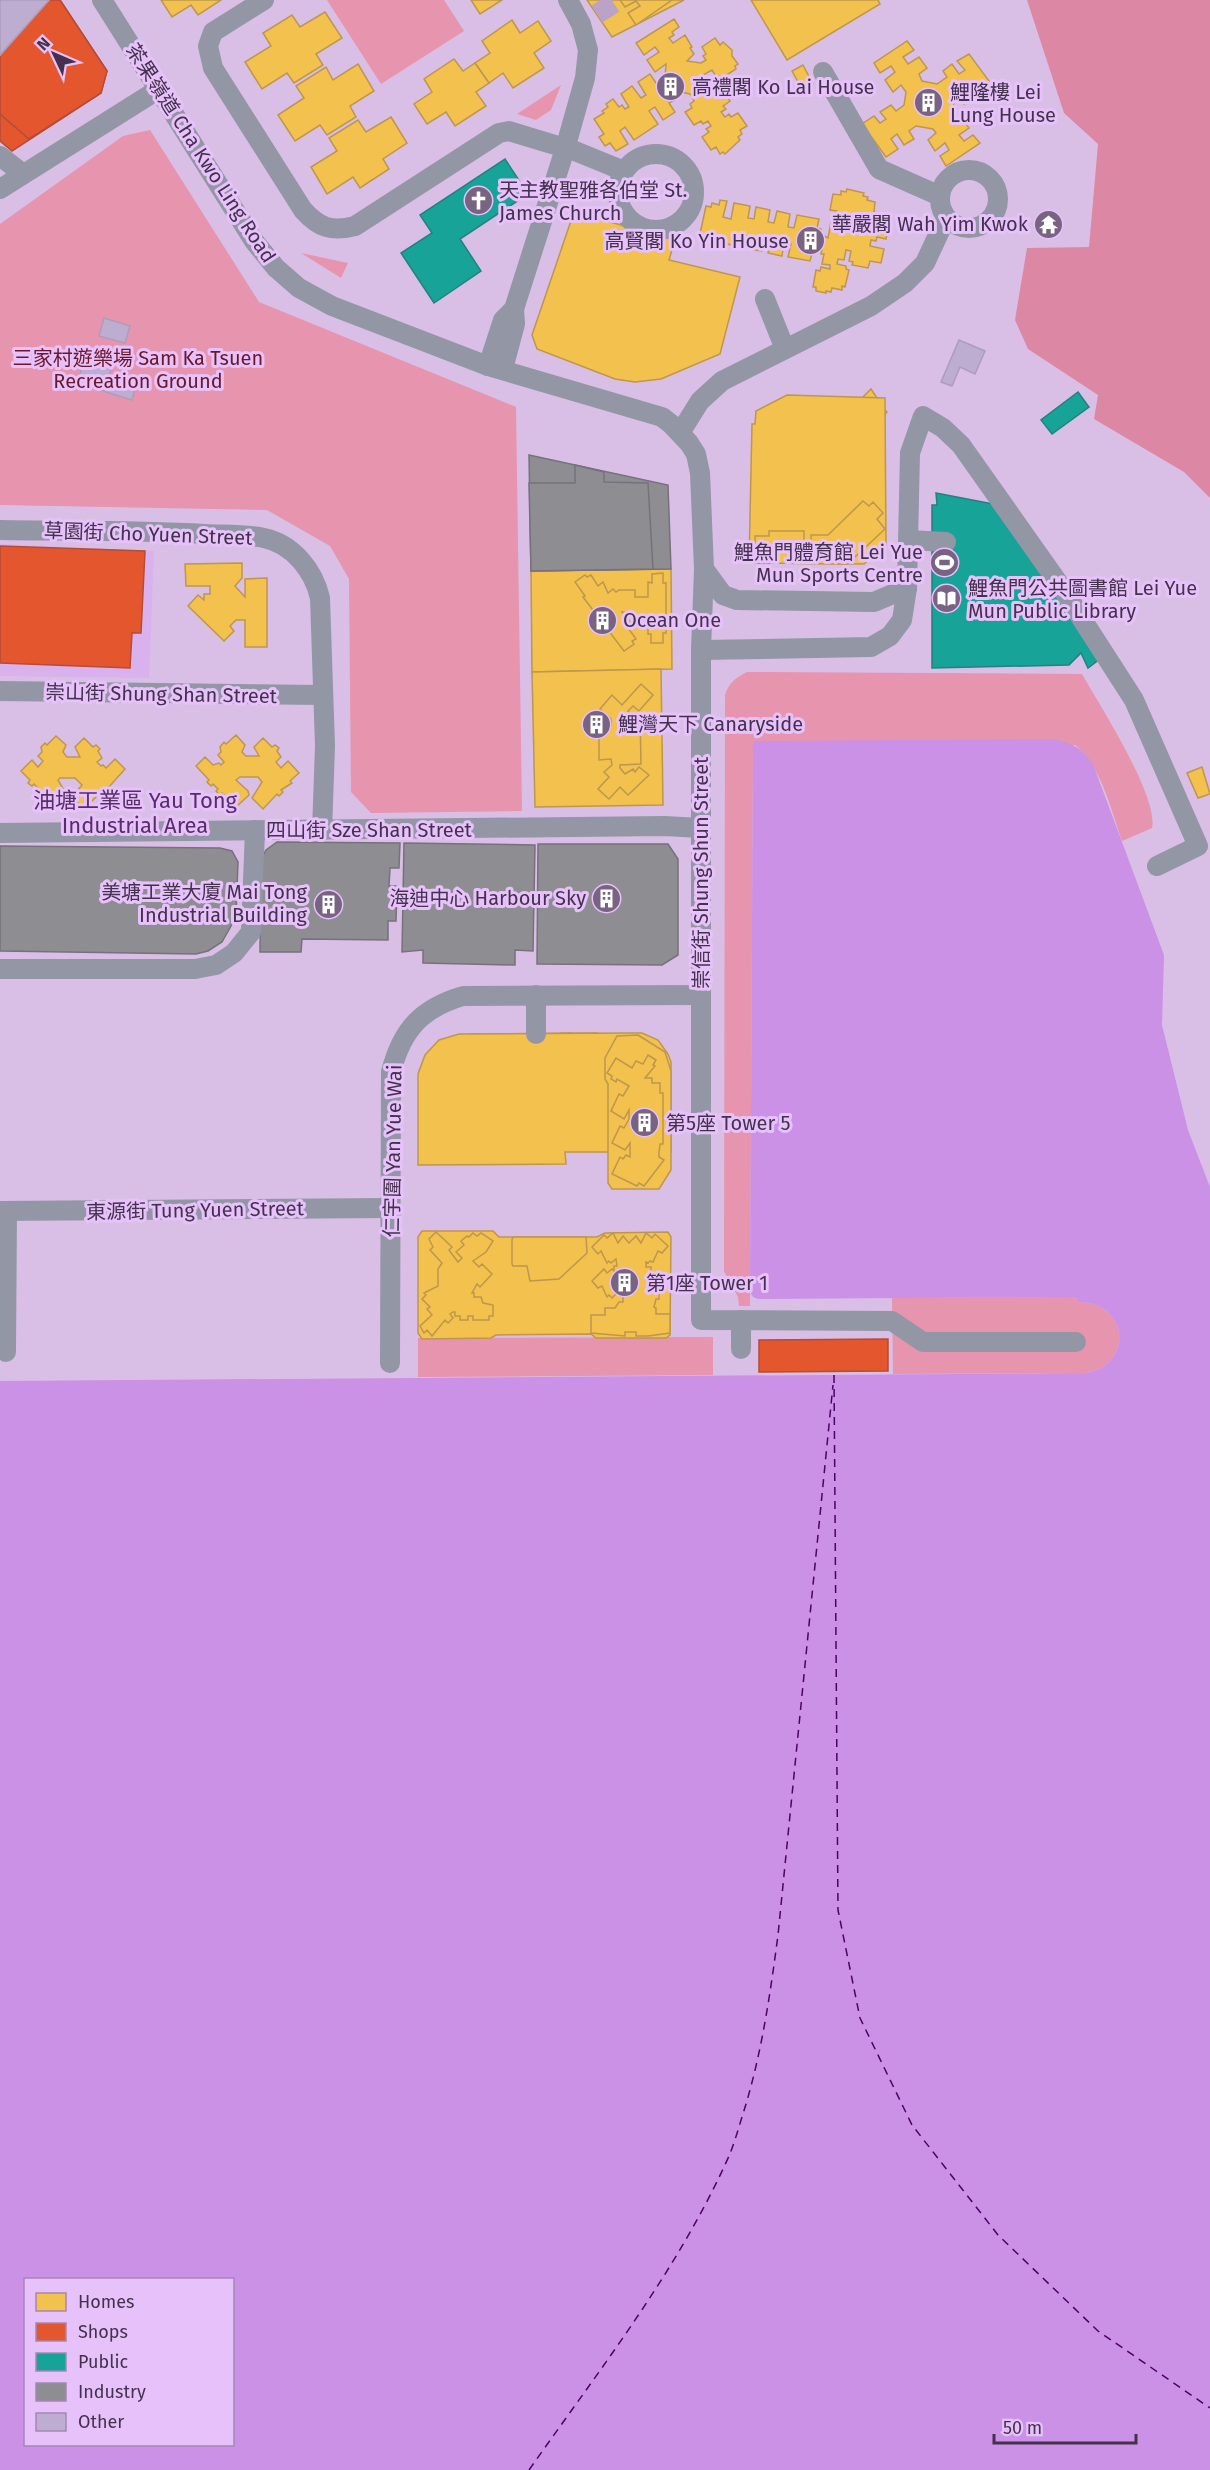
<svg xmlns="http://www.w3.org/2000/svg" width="1210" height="2470" font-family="'Fira Sans','Noto Sans TC',sans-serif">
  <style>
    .built { fill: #d8b1ed }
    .green { fill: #e794ae }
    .forest { fill: #dc87a4 }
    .water { fill: #ca91e6; fill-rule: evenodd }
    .homes { fill: #f2c14e; stroke: #be964e; stroke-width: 1.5 }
    .shops { fill: #e4572e; stroke: #b44c37; stroke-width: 1.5 }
    .public { fill: #17a398; stroke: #248182; stroke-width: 1.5 }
    .industry { fill: #8d8d92; stroke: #77717d; stroke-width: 1.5 }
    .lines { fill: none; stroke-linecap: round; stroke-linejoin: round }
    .ferry { stroke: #4d0267; stroke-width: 1.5; stroke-dasharray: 8 6; stroke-linecap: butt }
    .building { fill: #bdaed1; stroke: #ac9dbd; stroke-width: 1.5 }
    .minor-tunnel { stroke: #bba3c7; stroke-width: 20; stroke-dasharray: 20 10; stroke-linecap: butt }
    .minor { stroke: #9396a5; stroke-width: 20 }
    .labels { text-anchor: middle; stroke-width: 6; stroke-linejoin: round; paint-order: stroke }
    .poi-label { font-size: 20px; fill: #44314d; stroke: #e6c1fa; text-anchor: start }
    .street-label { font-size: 20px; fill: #44314d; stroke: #e6c1fa }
    .park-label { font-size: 20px; fill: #6a1728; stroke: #e6c1fa }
    .quarter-label { font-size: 22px; fill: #572d6a; stroke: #e6c1fa }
  </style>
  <rect width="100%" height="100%" fill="#d9bfe6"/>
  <path class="built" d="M0,544L154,551L149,678L0,676Z"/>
  <g class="green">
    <path d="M327,0H444L464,31L381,84Z"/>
    <path d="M561,85L551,110L536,120L517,114Z"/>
    <path d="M150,130L259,302L516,407L522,811L371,813L351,792L349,579L330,546L267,510L0,505V224L123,136Z"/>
    <path d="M301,253L348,263L341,278Z"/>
    <path d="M747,672L1082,674C1099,704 1159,797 1152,828L1122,841C1111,810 1101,765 1075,745L753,741L750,1306H739L738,1297L724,1271L725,695C729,683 735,678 747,672Z"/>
    <path d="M1076,1297L1078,1302C1129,1301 1134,1365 1086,1373L893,1374L892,1298Z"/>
    <path d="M713,1337V1375L418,1377V1338Z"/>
  </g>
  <path class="forest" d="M1027,0H1210V498L1184,472L1094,419L1098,395L1028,349L1015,320L1027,248L1089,247L1098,144L1064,113Z"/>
  <path class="water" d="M1052,739C1072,743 1081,747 1093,764L1164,955L1162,1025L1188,1130L1210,1187V2470H0V1381L1086,1373C1134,1365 1129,1301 1078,1302L1076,1297L758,1299L753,1297L750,1292L753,741ZM26,2280H232V2444H26Z"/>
  <g class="homes">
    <path d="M161,0H221L198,15L191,5L172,17Z"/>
    <path d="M471,0H502L480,14Z"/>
    <path d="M587,0H684L612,37Z"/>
    <path d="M620,0H672L636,25L628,13L640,6L636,1L625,7Z"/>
    <path d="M751,0H878L880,4L787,60Z"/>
    <path d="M325,12L342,38L316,54L323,65L294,83L287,73L262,89L245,62L271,46L263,33L292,15L300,27Z"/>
    <path d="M674,19L679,27L672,32L674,35L669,38L673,43L685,35L692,47L690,48L694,54L687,61L701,63L706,60L703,56L706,54L702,47L715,38L720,45L723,42L732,50V56L738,64L735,66L736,69L722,78L720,76L717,78L712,70L703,75L700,89L702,92L706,89L708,92L713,89L715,93L721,88L730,101L723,106L726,109L721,112L725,117L729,114L731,117L738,113L747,126L740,130L742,134L738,137L740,140L725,154L723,152L720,154L716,147L711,150L702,137L709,132L706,129L711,126L708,121L703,124L701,121L694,125L685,112L692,108L690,104L694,101L690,94L680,92L679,97L669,103L675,112L663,120L655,107L649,111L658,124L634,140L625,127L620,131L628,144L616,151L610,143L605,146L599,137L604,134L594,119L604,113L602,111L608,107L606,104L613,99L619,107L622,105L625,109L629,107L621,94L632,86L641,98L646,95L638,82L650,74L656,83L665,77L666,64L655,72L647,60L659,52L655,47L644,55L636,43Z"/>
    <path d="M512,20L520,33L538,21L551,41L534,53L544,68L513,88L503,73L489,83L475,63L490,53L482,41Z"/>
    <path d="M907,41L914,50L903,57L908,64L919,57L927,68L919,74L922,81L937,84L947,77L943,71L952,64L959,74L965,70L957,61L969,54L992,85L982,93L975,84L970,88L977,96L964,104L960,98L954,102L951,117L955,123L962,118L969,128L959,135L964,141L973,135L980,143L946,166L940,156L949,150L945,143L935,151L928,140L936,133L933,129L916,126L909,131L914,139L904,145L897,134L891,139L898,149L886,157L862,124L874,116L880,123L886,119L880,112L891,105L896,111L904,105L906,92L901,85L893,92L885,80L895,72L891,66L880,73L874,63Z"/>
    <path d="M454,59L463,71L475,63L489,83L476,92L486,106L455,126L446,112L427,124L414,104L432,92L424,79Z"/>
    <path d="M358,64L374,91L350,106L356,117L327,135L320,125L295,141L278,115L304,98L296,86L326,67L333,80Z"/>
    <path d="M803,65L813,84L802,89L792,71Z"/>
    <path d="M391,117L407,143L383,159L389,169L360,188L353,177L327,194L311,167L337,151L329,138L358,120L366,132Z"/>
    <path d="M847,189L864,193L863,196L868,197L867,200L875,202L874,212L876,213V216L881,217L880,221L889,223L886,239L877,237L876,241L871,240L870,246L884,249L881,263L870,261L868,268L852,265L853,262L849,261L851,251L846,250L844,260L838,259L837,264L846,266V269L849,270L845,287L842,286V290L832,288L831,292L826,291V293L816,291V287H813L816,270L820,271L821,267L830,269V265L822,264L824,254H821L822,249L817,248L816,253H812L810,261L788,257L791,244L784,243L782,256L768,253L769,248L763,246L762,251L748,249L750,236L744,235L742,247L712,241L713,236L700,234L706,206L711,207L712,203L719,205L720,200L727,201L723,217L731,219L734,203L750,206L748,218L754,219L756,207L770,210L768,222L774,223L777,211L790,214L788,227L794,228L797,215L819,219L817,228L821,229L820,234L828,238L831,222H835L836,219L841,220L842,216L837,215V211L830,210L833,194L841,195V191L846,192Z"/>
    <path d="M574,212L675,240L669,260L740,277L720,354L661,379L635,382L615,379L537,349L532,335Z"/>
    <path d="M871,389L879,401L878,403L887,412L852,453L849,451L834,466L832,463L828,467L820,459L817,461L803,447L854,402L862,410L867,406L861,399Z"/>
    <path d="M787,395L885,398L886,545L864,564L749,563L752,424H755L756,411Z"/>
    <path d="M863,501L869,506L873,502L883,513L877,519L885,529L855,557L852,554V561H847V564L757,563V555H762V548H755V536H769V531H804V540L811,541V535H828Z"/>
    <path d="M242,563V578L235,586L245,597V579L267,578V647H245V620H236L230,626L234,631L224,641L188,606L198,595L204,600V594H210V586H186L185,564Z"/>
    <path d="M671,569L672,669L532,672L531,571Z"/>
    <path d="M663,573V583H666V633H663V643H651V634H648V620H634V612H622L633,625L628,628L636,639L632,641L634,644L624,651L583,597L585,596L575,582L585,575L587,577L591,575L598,586L603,582L608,593L613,589L616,592L619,590H635V597H648V582L652,583V574Z"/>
    <path d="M661,669L663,805L535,807L532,672Z"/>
    <path d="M641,684L653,695L639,711L633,706L628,711L631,715H640L641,764L620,765V768L625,774L633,769L635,772L639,767L649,775L628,795L620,787L609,799L598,789L609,777L604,772L612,765L611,759L599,760V725H611V719L600,709L612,695L622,705Z"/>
    <path d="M236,735L245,745L242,752L246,756H259L254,747L263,738L272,747L275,745L279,748L277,751L281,757L276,762L281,768L288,761L299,773L290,781L292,783L281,790L283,792L279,796L277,794L263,809L252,798L262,782L258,777H240L236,780L248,791L249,795L236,807L222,793L220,795L216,791L218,789L213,784L211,786L207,782L209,780L196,766L205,757L213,765L219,763L221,765L224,762L218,755L221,752L220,747L224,742L226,744Z"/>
    <path d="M56,736L66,745L63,752L67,757H80L75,747L84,738L93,747L96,745L100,749L98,751L102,758L97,762L101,766L103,765L106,768L115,759L125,769L100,797L98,795L84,809L75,800L79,796L77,791L82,785L75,778H60L58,780L68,797L57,808L43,793L41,795L37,791L39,789L34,784L32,786L28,783L30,780L21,771L32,760L38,767L43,761L38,756L42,752L41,747L45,743L47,745Z"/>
    <path d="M1202,767L1210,794L1198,798L1187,773Z"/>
    <path d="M561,1033H572V1036H576V1042H589V1047H592V1053H588V1058L597,1060L595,1071H582L579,1073V1076H573V1073H564V1076H558V1073H553V1076H547V1073H543V1076H537V1073H532V1076H526V1073H509V1076H503V1073H494V1065L489,1066V1063H477V1053H483V1046H496V1043H501V1050H508V1040L561,1042Z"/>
    <path d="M597,1033L601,1035L603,1039V1078L599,1081H470L467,1078V1039L470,1034Z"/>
    <path d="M633,1033H642L658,1040L668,1054L671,1062V1152H565L566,1164L418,1165V1074L425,1055L439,1040L459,1034Z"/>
    <path d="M638,1035L665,1052L671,1071V1170L659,1189H612L608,1183V1084L605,1079V1058L617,1036Z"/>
    <path d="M648,1055L656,1060L653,1065L655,1066L645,1078H652V1083H660V1093H663V1144H660L659,1153V1157L664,1160L644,1186L639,1183L637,1186L612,1174L620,1157L623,1159L626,1155L630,1157V1143L625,1150L612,1143L620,1126L624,1128L629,1119V1110L624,1119L611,1111L619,1094L623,1096L629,1086L617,1079L616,1082L611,1079L612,1076L607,1073L616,1058L632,1068L636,1061L643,1064Z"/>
    <path d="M422,1231H493L499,1237H597L605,1233L668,1232L671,1237L670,1335L666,1338H596L591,1334L496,1335L491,1338L422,1339L418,1333V1237Z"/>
    <path d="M436,1232L452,1247L449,1250L458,1262L462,1258L456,1252L464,1245L461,1241L467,1236L469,1237L473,1233L477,1236L481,1233L493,1241L486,1252L473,1261L479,1267L482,1264L492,1274L480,1287L477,1284L472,1293H474V1297H481L483,1303L493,1305V1316H489V1320H473V1316H468V1320H460V1316H455V1312H453L450,1314L453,1318L448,1323L445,1320L432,1336L427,1330L424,1333L420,1326L432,1315L427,1309L430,1307L422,1299L426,1295L424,1293L438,1286V1269L442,1263L430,1250L433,1247L429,1239Z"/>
    <path d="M613,1233L618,1243L623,1236L629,1243L636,1236L641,1243L646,1233L652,1238L655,1234L668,1246L662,1253L658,1251L653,1262L650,1261L648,1263L646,1262V1267H651V1275H656V1292H659V1299H656L654,1307L656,1308V1314H670V1333L648,1336H636V1332H625V1336L591,1333V1315H605V1308H615L619,1302H623V1296L617,1293L612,1298L609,1295L607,1297L602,1286L598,1288L592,1281L604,1269L607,1273L612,1269L614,1271V1266H617L616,1259L611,1263L609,1261L607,1263L601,1251L598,1254L592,1247L604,1235L607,1238Z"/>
    <path d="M514,1237H586L587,1253L559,1279L530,1281L527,1266H513L512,1264V1239Z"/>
  </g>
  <g class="shops">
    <path d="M49,0H60L107,71L101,93L12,151L0,141V55Z"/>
    <path d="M49,0H60L107,71L101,93L29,139L0,114V55Z"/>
    <path d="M0,546L145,551L141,633H132L130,668L0,663Z"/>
    <path d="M888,1339V1371L759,1372V1340Z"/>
  </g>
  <g class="public">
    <path d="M505,159L528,194L460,239L481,271L434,303L401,253L432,233L420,215Z"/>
    <path d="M1078,392L1089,407L1052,434L1041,420Z"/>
    <path d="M936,493L998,505L1101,658L1088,668L1081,653L1069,665L932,668V505H937Z"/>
  </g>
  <g class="industry">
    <path d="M529,455L668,485L671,569L531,571Z"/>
    <path d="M575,465L604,472V482L648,483L653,569L531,571L529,483H575Z"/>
    <path d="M277,842L400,843L399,868H390L389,886H397L396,921H388V940L302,939L301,952H260L261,859L266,850Z"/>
    <path d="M404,843L535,845L533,951L515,950V965L423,963V950L402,952Z"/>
    <path d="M538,844H668L678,859V955L662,965L537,964Z"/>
    <path d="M0,846L220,848L232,851L238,862L236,917L222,942L208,951L196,954L0,951Z"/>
  </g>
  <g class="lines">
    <g class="ferry">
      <path d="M834,1375L838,1910L860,2018L912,2125L998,2235L1098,2331L1210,2408"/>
      <path d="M529,2470C600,2369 678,2270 729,2156C734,2144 738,2130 742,2117C761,2058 770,1996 778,1935L833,1385"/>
    </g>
  </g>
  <g class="building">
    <path d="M0,0H49L0,55Z"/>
    <path d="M0,0H49L0,55Z"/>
    <path d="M104,318L130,326L125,343L99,336Z"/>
    <path d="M959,340L985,351L975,374L960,367L952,386L941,382Z"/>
    <path d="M85,358L112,366L104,391L77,383Z"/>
    <path d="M111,378L136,385L132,400L106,392Z"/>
  </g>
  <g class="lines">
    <path class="minor-tunnel" d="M597,14L619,0"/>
    <g class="minor">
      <path d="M102,0L254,241L276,268L299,288L332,306L488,366L662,417L671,424L689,443L696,454L700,473L704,569L701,650V1320L892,1321L923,1342H1076"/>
      <path d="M264,0L213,32L208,46L213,68L303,210C319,228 332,232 355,226L499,133L509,131L575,151L624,171"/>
      <path d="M823,72L879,169L940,196"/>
      <circle cx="656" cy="192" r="38"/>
      <path d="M0,156L23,174"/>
      <circle cx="969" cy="199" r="29"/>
      <path d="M0,189L159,89"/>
      <path d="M765,299L785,349"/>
      <path d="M488,366L503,320L514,309L565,149L585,78L588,50L581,24L568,0"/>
      <path d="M503,369L515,324L514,309"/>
      <path d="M680,433L700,401L722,381L871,306L905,283L925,263L946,218"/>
      <path d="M0,530C68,531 137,530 205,534C224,535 246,534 264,538C293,544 314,571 320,598L325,746L322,831"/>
      <path d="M909,540L946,542"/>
      <path d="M704,569L723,595L737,600L874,602L907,588"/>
      <path d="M701,650L871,647L890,636L902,620L907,588L910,453L923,416L943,428L961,445L1062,588L1134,700L1198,846L1157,866"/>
      <path d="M0,691L323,695"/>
      <path d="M0,833L664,826L701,828"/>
      <path d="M0,969H195L216,965L234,953L251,932L255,830"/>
      <path d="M536,1034V995"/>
      <path d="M0,1211L390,1208"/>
      <path d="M741,1349V1320"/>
      <path d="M6,1352L7,1211"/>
      <path d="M390,1363L391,1072C402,1029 422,1008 463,996L701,995"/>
    </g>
  </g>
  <defs>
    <symbol id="building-disc" viewBox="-11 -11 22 22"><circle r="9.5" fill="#786383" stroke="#e6c1fa"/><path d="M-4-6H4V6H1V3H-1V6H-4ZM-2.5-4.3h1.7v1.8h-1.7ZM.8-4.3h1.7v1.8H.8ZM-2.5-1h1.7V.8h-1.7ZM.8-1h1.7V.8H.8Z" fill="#fff"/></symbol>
    <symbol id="church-disc" viewBox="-11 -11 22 22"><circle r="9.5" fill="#786383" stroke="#e6c1fa"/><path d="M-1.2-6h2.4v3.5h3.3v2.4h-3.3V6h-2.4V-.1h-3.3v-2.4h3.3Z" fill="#fff"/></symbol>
    <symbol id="temple-disc" viewBox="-11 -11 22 22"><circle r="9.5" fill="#786383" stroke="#e6c1fa"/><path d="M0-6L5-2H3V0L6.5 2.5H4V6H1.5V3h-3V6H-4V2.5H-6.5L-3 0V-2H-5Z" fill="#fff"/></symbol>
    <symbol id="stadium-disc" viewBox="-11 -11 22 22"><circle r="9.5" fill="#786383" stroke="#e6c1fa"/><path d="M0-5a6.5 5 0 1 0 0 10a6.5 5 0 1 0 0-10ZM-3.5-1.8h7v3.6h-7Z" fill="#fff"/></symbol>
    <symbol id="library-disc" viewBox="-11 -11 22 22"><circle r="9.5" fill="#786383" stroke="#e6c1fa"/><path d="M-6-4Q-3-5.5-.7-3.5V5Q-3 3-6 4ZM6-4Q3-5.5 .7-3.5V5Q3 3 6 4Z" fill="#fff"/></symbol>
  </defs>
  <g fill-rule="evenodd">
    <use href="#building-disc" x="654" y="70" width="33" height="33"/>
    <use href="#building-disc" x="912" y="86" width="33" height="33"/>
    <use href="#church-disc" x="462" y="184" width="33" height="33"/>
    <use href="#temple-disc" x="1032" y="208" width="33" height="33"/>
    <use href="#building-disc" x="794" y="224" width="33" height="33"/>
    <use href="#stadium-disc" x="928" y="546" width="33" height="33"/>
    <use href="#library-disc" x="930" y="582" width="33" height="33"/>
    <use href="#building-disc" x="586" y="604" width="33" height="33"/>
    <use href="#building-disc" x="580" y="708" width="33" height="33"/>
    <use href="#building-disc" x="590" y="882" width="33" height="33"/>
    <use href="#building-disc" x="312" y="888" width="33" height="33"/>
    <use href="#building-disc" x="628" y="1106" width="33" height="33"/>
    <use href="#building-disc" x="608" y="1266" width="33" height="33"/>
  </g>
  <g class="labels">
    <g class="poi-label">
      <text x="692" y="94">高禮閣 Ko Lai House</text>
      <text x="950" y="99">鯉隆樓 Lei<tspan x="950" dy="23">Lung House</tspan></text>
      <text x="499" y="197">天主教聖雅各伯堂 St.<tspan x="499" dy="23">James Church</tspan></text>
      <text x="1028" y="231" text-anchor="end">華嚴閣 Wah Yim Kwok</text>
      <text x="789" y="248" text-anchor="end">高賢閣 Ko Yin House</text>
      <text x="923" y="559" text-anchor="end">鯉魚門體育館 Lei Yue<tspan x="923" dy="23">Mun Sports Centre</tspan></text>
      <text x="968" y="595">鯉魚門公共圖書館 Lei Yue<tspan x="968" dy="23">Mun Public Library</tspan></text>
      <text x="623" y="627">Ocean One</text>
      <text x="618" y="731">鯉灣天下 Canaryside</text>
      <text x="307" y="899" text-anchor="end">美塘工業大廈 Mai Tong<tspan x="307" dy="23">Industrial Building</tspan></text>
      <text x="586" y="905" text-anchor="end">海迪中心 Harbour Sky</text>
      <text x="666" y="1130">第5座 Tower 5</text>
      <text x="646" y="1290">第1座 Tower 1</text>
    </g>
    <g class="street-label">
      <text transform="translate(201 153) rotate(57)" y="7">茶果嶺道 Cha Kwo Ling Road</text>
      <text transform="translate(148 534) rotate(2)" y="7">草園街 Cho Yuen Street</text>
      <text transform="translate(161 694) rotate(1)" y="7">崇山街 Shung Shan Street</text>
      <text x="369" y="837">四山街 Sze Shan Street</text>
      <text transform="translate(701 873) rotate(-90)" y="7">崇信街 Shung Shun Street</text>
      <text transform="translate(393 1151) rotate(-89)" y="7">仁宇圍 Yan Yue Wai</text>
      <text transform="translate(195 1210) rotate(-1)" y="7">東源街 Tung Yuen Street</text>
    </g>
    <g class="park-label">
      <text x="138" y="365">三家村遊樂場 Sam Ka Tsuen<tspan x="138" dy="23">Recreation Ground</tspan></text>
    </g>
    <g class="quarter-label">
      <text x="135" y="808">油塘工業區 Yau Tong<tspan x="135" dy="25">Industrial Area</tspan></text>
    </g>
  </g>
  <rect x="24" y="2278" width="210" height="168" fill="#e6c1fa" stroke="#a587b5" stroke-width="1.5"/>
  <rect x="36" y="2293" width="30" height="18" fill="#f2c14e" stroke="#a587b5" stroke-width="1.5"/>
  <text x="78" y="2308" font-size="18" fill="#44314d">Homes</text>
  <rect x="36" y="2323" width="30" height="18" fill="#e4572e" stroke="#a587b5" stroke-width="1.5"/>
  <text x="78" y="2338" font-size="18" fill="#44314d">Shops</text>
  <rect x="36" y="2353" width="30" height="18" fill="#17a398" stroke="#a587b5" stroke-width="1.5"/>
  <text x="78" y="2368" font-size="18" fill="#44314d">Public</text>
  <rect x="36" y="2383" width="30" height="18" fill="#8d8d92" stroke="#a587b5" stroke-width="1.5"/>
  <text x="78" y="2398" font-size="18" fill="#44314d">Industry</text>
  <rect x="36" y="2413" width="30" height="18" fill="#bdaed1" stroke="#a587b5" stroke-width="1.5"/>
  <text x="78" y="2428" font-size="18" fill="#44314d">Other</text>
  <g transform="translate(54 54) rotate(314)" stroke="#e6c1fa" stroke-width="4.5" paint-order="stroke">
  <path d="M0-4.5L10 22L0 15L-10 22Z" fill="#44314d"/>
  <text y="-9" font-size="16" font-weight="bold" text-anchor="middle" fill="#44314d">N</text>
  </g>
  <path d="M994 2434v9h142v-9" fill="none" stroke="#44314d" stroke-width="3"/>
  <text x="1003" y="2434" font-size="18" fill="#44314d" stroke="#e6c1fa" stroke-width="4.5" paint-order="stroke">50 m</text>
</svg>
